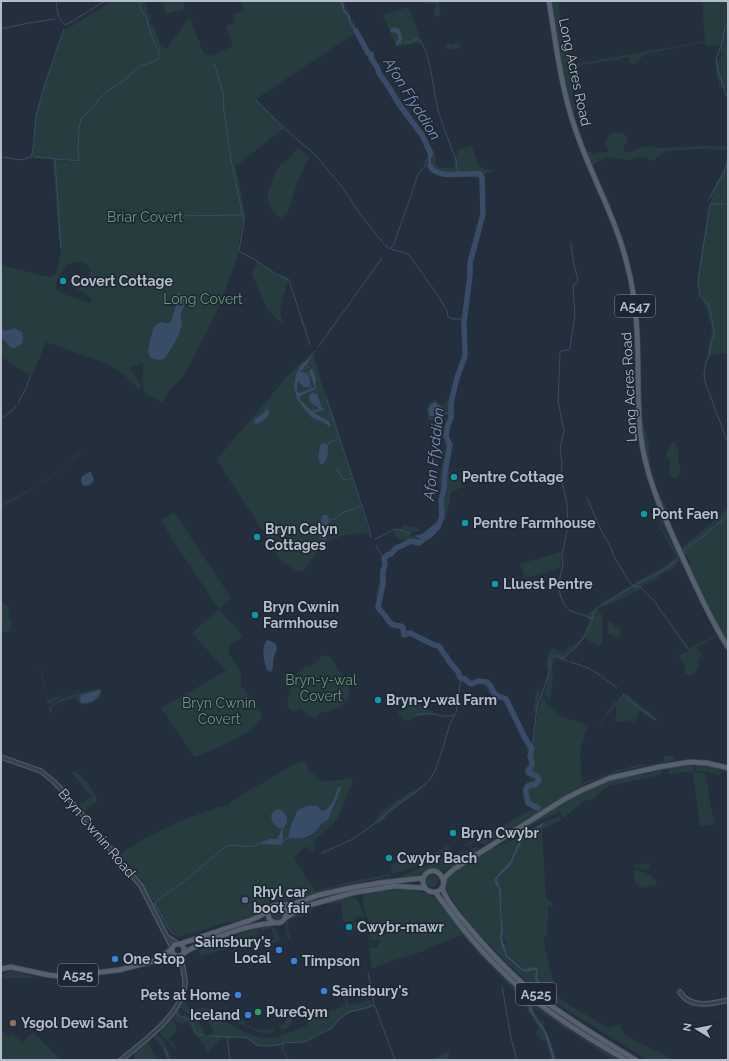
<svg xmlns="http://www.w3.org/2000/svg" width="729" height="1061" font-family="Raleway,sans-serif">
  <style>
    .green { fill: #263c3f; fill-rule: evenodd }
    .water { fill: #394c67 }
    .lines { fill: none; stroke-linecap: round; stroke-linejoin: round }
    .stream { stroke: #394c67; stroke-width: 1 }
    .river { stroke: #394c67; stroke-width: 5.5 }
    .tertiary-casing { stroke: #565f6c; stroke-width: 5.5 }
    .primary-casing { stroke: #414a57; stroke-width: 6 }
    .tertiary { stroke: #38414e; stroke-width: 3.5 }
    .primary { stroke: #56606e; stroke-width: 4.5 }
    .culture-dot { fill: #0f9aa8; stroke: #1d2633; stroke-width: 1.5 }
    .service-dot { fill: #5c6f8a; stroke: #1d2633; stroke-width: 1.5 }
    .shop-dot { fill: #3f7fe0; stroke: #1d2633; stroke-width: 1.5 }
    .leisure-dot { fill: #2e9e5b; stroke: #1d2633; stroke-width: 1.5 }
    .education-dot { fill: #8d6e63; stroke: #1d2633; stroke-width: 1.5 }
    .labels { text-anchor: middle; stroke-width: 3; stroke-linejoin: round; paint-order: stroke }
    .shield { fill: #1d2633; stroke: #878f9c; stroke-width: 1 }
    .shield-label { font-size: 13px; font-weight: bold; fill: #b4bcc9 }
    .street-label { font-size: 14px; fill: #b4bcc9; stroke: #1d2633 }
    .park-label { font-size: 14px; fill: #6b9a76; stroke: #1d2633 }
    .poi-label { font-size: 14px; font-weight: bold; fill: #b4bcc9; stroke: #1d2633; text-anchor: start }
    .water-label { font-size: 15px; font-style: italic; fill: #7c92b1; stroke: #1d2633 }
  </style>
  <rect width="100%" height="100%" fill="#242f3e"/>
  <g class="green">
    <path d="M112,1H145L147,7L148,14L152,16L151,19L149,20L155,29L161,45L167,49L185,23L190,18L204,54L212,56L233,46L226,26L235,23L233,19L234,15L244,10L241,1H340C341,6 343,12 347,15L348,20L354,30L355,29L356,31L355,32V33L256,99L284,128L236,166L246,219L242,221L237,259L220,304L209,328L184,375L176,384L168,391L165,397L163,403C137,390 143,389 143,363L130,368L140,384L141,388L140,390L125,376L108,364L46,342L32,376L1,357V339L5,341L10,347L14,328L6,331L1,328V265L47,277L53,276L56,274L61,251L59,240L53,160L80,162L81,160L79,161L31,157L33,150L36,116L44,87L64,29H67ZM76,262L84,263L90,267V271L87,280L79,278C69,282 70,285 79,290C83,292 87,296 92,299L91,304L61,293L57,290L55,286L60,274L67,264ZM177,294L182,311L181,316L182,322L148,350L151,341L152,332L165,324L169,323L171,321L177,301L176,297Z"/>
    <path d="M157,1H163V3L169,2V1H183L185,9L166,14L163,3Z"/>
    <path d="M342,1H344L351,18L356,25L354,26C351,23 344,12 343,8C343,6 343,3 342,1Z"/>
    <path d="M426,1H440L439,7L441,14L439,16L436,17L433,13L436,5L435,4L427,3Z"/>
    <path d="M551,1H558L562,28L571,65L705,41L702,1H728V94L727,89L719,87L715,65L722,56L719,44L706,47L705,42L645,54L634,64H632L629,62L630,59L625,57L615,61L613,60L571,67L573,84L572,96L575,108L573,113L587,151L592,152L593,154H595L598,152L607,153L608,151C604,143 604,136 614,133C618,132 621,132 624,134C626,135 628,138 628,139L626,144L623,147L624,152H631L636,149L650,146L658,148L699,146H728V150L700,149L666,151L657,157L654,161L648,159L644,156C639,157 634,159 629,160C625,160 620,159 616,158C606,156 600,160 593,165L613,210L609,206L591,165L572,116L562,69Z"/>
    <path d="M408,7L422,42L396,47L383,15ZM392,28H398L400,30L402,42L396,43L398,39L397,33L390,30Z"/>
    <path d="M447,43H449L451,45L455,43L459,44L460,48C457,50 449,50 446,49L444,47Z"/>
    <path d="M472,146L478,164L484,169L496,170L482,175L480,172L477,178C475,178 473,176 471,176C463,176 459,182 453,172L434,171C429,165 432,159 433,152L436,157C434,170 443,168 453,168L458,150Z"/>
    <path d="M297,148L304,152L310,158L306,163L299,177L288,213L282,218L278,216L271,208L267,196L276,170L284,162L288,160Z"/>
    <path d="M728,163V353L707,356L712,330L708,313L697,284L704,238L714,187Z"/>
    <path d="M257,261L276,274L289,278L283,297L280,311L283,323L282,324L267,309L252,274Z"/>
    <path d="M312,352L369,532V533C351,533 333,535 319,549C313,556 309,564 303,571L296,572L279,558L263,531L225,473L217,459L286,378L299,364L306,360Z"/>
    <path d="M449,397H453L451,406L452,414L447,435V438L450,445L447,463L449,471L457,473L463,487L451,492L449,506L444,520L441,519L439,499L441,493L442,486L440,484L439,481L445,447L444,435L449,413L430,421L428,419L427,407L431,402L436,400L442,406L444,405Z"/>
    <path d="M641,402H642L643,421L649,444L650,465L655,487L654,486C647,458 640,431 641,402Z"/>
    <path d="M673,441L675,443L679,450L678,461L681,471L680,474L677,478H671C668,472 671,466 670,459L666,457C667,451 669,446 673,441Z"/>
    <path d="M80,451L81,452C57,475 31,491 1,507V505L36,486L49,477L63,467Z"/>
    <path d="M656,489H657C661,497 666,506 669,515C673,526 674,539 682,547L711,524L715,518L718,517L728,508V643L720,630L689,565L690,561L685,552L683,554L666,519Z"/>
    <path d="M652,494L668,534L661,523Z"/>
    <path d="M174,512L231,598L219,609L230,622L233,623L243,638L229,644L231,647L228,653L236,663L241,674V685L262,713C262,714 261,719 261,719C255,732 212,750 198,756H194L161,708L226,671L192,633L219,609L172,539L161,520Z"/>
    <path d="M657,520L665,533L670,539L683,566H682L679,560L674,568L661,574L654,581L646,584L638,590L623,598L602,607H600L604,602L641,579L664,567L677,557L660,529Z"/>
    <path d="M404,525L410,527H416L418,529V531L410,532L409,533L413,537L420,538L421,540L417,543L413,541L400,540L394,535V530L400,529Z"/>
    <path d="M561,552V563L560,568L525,578L520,564Z"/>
    <path d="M381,572H382V584L377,600L376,595Z"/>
    <path d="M1,600L9,608L10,613L8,614L11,622L12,630L1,634Z"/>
    <path d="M596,608L602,615V644L601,645L597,646L585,638L574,651L569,653L584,636V634L590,621L587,617V615L594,609Z"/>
    <path d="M609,621L613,622L615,627H620L621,629L620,635L616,637L612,634H608L607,622Z"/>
    <path d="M716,635L717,636L696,647L703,657L701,656L697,662L699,663C698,671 694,677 685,674V667L679,656L689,651L685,644L688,645V648H690Z"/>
    <path d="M572,646H573L564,657C560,658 557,654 552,656L549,659V671L547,670C546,663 547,654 552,648L564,652L569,647Z"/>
    <path d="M324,655C334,656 335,666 341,673C344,675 346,677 347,680C350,685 351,696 347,701C343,705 335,710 330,711C324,712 321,712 316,717L306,715L304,711L300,708L296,711H291L288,707C287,696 294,675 303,668C306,665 311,667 314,664C318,661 320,657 324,655Z"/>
    <path d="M557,656L563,660L562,661L556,658L554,659L552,668L553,678L550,701L544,694L549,673L551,672L550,660L553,657Z"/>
    <path d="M39,666C46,676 42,691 49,700L79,690L80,691L65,695L49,704L47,703Z"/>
    <path d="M479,682C488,682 490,686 493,694C488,694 487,689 484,685L479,684Z"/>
    <path d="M537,688L540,693L537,705L536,713H534C533,707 536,695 537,688Z"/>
    <path d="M98,689H101C103,701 88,706 79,704L76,697L54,705L52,709L50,714L49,708C59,696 83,692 98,689ZM98,690L84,703L81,702L80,698L87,693Z"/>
    <path d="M626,693L658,720L656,722L640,710L634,723L626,720L624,723L620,721L619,722L615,720L617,713L615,710L617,707L615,706L603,720L602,723L600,725H599L612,705L616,701L618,703Z"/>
    <path d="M403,695L436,714L417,717L410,720L405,721L400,716L397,711L405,710L407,708L406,704L400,699Z"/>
    <path d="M543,696L548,705L560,716L588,725L580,751L582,783L622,769L640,764L647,765L664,761V755L674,756L675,757V760L621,771L602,777L583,785L512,829L502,834L503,830L502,826L533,809L525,803L522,793L523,788L525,784L531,781L532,780L525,773L524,769L529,764L528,753L526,748L529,744L531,748L529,755L532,763L528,771C531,775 536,775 538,780C534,787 532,782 528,785C525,787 526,788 525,791C524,802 528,803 535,809L539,808C527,801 524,800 528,786C533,785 537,786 539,780L538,776L530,772L529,771C535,763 532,763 531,755L533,748L538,708Z"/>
    <path d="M304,761L307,765L308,770C312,773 316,777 321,780C328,783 343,778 352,778L353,781L339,816L330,827L325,830L314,841L315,848L314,851L311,852L308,850V847H304L294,858L315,891L344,883L385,875L388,874L387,869L390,876L338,887L296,899L284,901L275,900L273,897L269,899L270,902L262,909L253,915L235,922H228L197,932L177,937C166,931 160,915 154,905V901L151,899L141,881L134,871L86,815V814L120,854L142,840L178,822L219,807L228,806L230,803L243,794L297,763ZM336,801L329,817L321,824L320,828L309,837L297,839L290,830L292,821L297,811L319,808L323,811L328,809Z"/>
    <path d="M693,765L694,771L670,774L669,773V768Z"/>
    <path d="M695,765C704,766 714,766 721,771V774L718,775L706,772L696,771Z"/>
    <path d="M660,770L663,771L660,775L609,786C602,789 599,793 595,799L586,800L583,801L564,818L559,812L534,824L507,841L496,844L563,802L584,791L597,785L627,776L634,774L644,775L650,774Z"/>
    <path d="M72,772H74C84,775 94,791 98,801L84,811L78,804L85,802L88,798L92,797L73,775Z"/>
    <path d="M693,772L704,773L706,775L709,797L715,824L700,827Z"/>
    <path d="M424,785L420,790L389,813L386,816V818L381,822L378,823L375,821L382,812L395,802L410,792H413Z"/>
    <path d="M559,816L562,819L561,820L542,829L546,898H548L553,905L548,906V921C544,925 548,928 548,932L544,938V942L557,997L606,1027L611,1028L619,1024L627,1037L676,1060H647L600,1030L573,1014L539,992L529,983L505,961L469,923L449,895L446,889L445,884L446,880L453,872L494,846L496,850L498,849L496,846L509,842L542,823V825L525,835L520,841L509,862L494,879V883L497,886L499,890L501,932L500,936L501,944L506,957L512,963L523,969L521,966L507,954L504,944L506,943V941H503L501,912V890L497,880C499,874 506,869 511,863C516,857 517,848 522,841C527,835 536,831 542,826L543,822Z"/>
    <path d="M499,828L500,829L499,835L486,844H482C477,840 474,843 468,846L464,845Z"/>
    <path d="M449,845L450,850L448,852L395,874L392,873L390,868L402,856C403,856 407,859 408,860C418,863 440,850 449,845Z"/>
    <path d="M476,847L477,848L478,850L473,854L446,870L430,869L412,877L371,882L391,877L392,879L397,878L452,855Z"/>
    <path d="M650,863L648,869L647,870L634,867V865Z"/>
    <path d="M634,870C643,871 656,876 657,885L641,888C635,886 633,876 634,870Z"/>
    <circle cx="432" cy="881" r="6"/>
    <path d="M405,889L418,891L428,894L436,899L451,918L499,974L502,975C538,1008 577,1035 620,1060H613L532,1007L539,1019L544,1021V1026L551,1041L557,1060H555C553,1051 550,1041 546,1032C541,1023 530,1014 531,1003L529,1001V1010L544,1032L553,1060H551L546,1040L544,1042L537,1035L536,1033L539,1028L527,1010L523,999L499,976L462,935L413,955L390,961L372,969L369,948L378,947V943L381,942L379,939L373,941V940L368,941L370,935C367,929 370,924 368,919C365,910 356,895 370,892L373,894H374L375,892Z"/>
    <path d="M348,896C360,896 360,906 364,916L363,918H362L361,916L355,917V919H353V922H356V926H358L360,921L364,920V925L358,927L356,929L352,930L353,921H343L341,902L328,905L327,901Z"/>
    <circle cx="276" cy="914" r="6"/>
    <path d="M312,908L313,910H311L312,913L289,920L288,927L287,928L291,940L293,941V942C287,941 287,938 286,932C283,916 299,912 312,908Z"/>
    <path d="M269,926C277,927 278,933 280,940L277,942L271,943L268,947H267V944L275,939L271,928L262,931L261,928Z"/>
    <path d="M260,928L257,930L258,933L261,932V933L237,941L238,944L233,946L202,956H200L199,951L196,952V951L244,933Z"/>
    <path d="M13,971L20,972L37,978H12L1,979V974Z"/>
    <path d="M186,985L187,987L184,996L190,1012C199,1009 203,1006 213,1010L216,1016L219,1019C230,1024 252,1037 263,1038C276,1040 295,1029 308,1026L306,1019L317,1015L318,1016L346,1005L341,988V986H343L349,1005L371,1000L373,1007L349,1013L341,1018L332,1028L329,1030L314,1036L310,1040L305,1042L284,1043V1050L291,1060H288C284,1056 282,1051 281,1045C274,1046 265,1048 258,1046C253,1045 250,1039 244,1039C237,1037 229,1040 222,1038L208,1052L201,1041L194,1034L188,1022C183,1025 177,1022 172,1018V1016L176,1010H178L181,1013L180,1012L179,1015L182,1017L184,1014L200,1021L199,1022L206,1036L214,1032L206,1018L202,1020H201L204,1018L203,1015C194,1020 188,1013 181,1008H178Z"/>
    <path d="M223,1006H224L226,1012H228V1015L244,1022L245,1025C254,1029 264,1032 273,1028L274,1031C261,1038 240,1023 228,1017L226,1016Z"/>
    <path d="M290,1011V1012L285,1014V1016L291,1014C293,1022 291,1029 282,1029L279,1026L284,1024L286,1020L284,1012Z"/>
    <path d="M168,1020H171L175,1023L177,1031L168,1039L175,1046L174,1048L160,1033L161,1030Z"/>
    <path d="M2,1030L7,1037L12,1034L23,1042L33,1032L61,1060H1V1031Z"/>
    <path d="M156,1032L164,1042L172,1060H167L161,1046L152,1035Z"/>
    <path d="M146,1040L152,1050L157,1060H136L132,1051Z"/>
    <path d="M450,1051L448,1060H431Z"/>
  </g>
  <g class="water">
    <path d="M340,1H342L344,5V9L349,15L352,24L355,27V29L354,30L349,22L347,15L343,11Z"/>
    <path d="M392,28H398L400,30L402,37L401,44L397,45H396V43L398,39L397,33L391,32L390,30Z"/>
    <path d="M428,147C436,154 427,162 434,171L429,168C427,161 428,154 428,147Z"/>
    <path d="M180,293L182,294C188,307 183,304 181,315C180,318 182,321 182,324C180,335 171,350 164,359L158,360L151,358C150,357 149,354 148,352C148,350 153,328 154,327C156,324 159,323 162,322C172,327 172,317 174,311C175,308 177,304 177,301C177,299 176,296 177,294Z"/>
    <path d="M1,328L6,331L14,328L22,332L23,338L22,344L15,348L10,347L5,341L1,339Z"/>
    <path d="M309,358H310L308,363L302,369L311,366L302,370L300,372C308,372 311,377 310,385L307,388C303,387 301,385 299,382H298C296,386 298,389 297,392L300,393L315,387L309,372L311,369H312C315,374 317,380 315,385L317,388L299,397L301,401L312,411L318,409L319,408L310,402L309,397L311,393L317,394L322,408L325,409L314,413L325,419L329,422L331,426L330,427L323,422L311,417L297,399L294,387L296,374L301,365Z"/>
    <path d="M435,402L442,408V412L439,416H430L428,411L430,405Z"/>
    <path d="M267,409L269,411V414C267,416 267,417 265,419C263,421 260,421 258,424L254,423L255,419L264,413Z"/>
    <path d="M322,443L328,445C328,452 328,461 322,465L320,464C317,458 319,450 321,444Z"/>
    <path d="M90,472H91L94,480L90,485L84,486L81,482C80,476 85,474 90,472Z"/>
    <path d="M323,515H326L329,517L327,538L324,540L320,538L322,529L321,520Z"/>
    <path d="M440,522L442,524C439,530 432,540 424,540C421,540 418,537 414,536L422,534L436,523Z"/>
    <path d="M268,640L275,643L277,647L273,661V668L271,672L267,670C264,662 261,648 266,641Z"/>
    <path d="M98,690L101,691C99,699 89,704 81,703L80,698L81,695Z"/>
    <path d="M338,787H340L341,788L328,820L321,824C320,828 318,828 316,831C309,838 298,840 288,838L291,825L297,811C304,806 309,805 317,806L323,811C332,808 335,796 338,787Z"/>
    <path d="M277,809C285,810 287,815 287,823C280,830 285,835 282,845L260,844V843C262,842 264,841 267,840C276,836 275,845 281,831H282L281,827L279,828C273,825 272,821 271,815L274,811Z"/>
    <path d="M543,822L542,826L527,836L522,841L510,866L498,877L497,880L501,890V912L503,929L502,938L507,955L523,969H527L533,967L536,968L538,969L537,978L541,986L540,992L538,991L539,985L535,979L536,971L533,970L528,972L523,971L506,957L501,944L500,936L501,932L499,890C498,886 494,884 494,880C498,873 505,868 510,861C515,853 516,844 524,837C529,831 538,828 543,822Z"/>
    <path d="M529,1002L531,1003C531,1014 541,1023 546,1032C550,1041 553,1051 555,1060H553L544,1032L529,1010Z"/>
  </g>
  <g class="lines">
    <g class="stream">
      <path d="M56,1C57,10 58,21 66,25L105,1"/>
      <path d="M728,22L725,28L722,43L716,59L719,74L728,99"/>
      <path d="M1,29L29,23L55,19"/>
      <path d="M402,42H410L416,39H418C430,48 433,89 437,105C441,124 450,142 456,161L457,169L460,174"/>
      <path d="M214,63L223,92L224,111L231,160L244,221L239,251L257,261L276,274L289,280L310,345"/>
      <path d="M255,99L275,119L296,139L309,149L316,156L343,188L361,215L384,244"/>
      <path d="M1,157L21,160L31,157L33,150L36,116L44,87L64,29"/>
      <path d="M34,157L79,161L78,147L79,127L81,119L87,113L106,92L122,82L141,65H145L159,59V50C155,46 151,34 149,28C147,25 148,21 147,18C146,16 144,15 143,13C141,9 140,5 139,1"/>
      <path d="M55,159L61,248"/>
      <path d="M724,173L728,175"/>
      <path d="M709,199L724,172L728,159"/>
      <path d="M728,204H710L698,281L700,296C702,299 705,300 707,303C712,311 712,323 714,332V335L711,343L709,357L706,362L704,375L705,382L728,443"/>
      <path d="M173,216L242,215"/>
      <path d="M571,243L574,266L578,280L577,283L573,285L575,316L570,348L569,350L561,351L560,353L558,401L564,431L560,448L562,464L561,476L567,504L568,525L562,555L563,566L559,581V590L561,597L564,604L569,610L576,613L592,618"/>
      <path d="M385,245L390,249L393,246L412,193L417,177L419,173L425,166L427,159"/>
      <path d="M391,249C398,252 404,251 410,256L437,294L447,311L448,317L453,319H462L464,322"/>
      <path d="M318,347L382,258"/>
      <path d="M310,359L315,351"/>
      <path d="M309,390L311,387L310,385"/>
      <path d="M326,397L369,528L371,537"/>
      <path d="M18,403L26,388L30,377"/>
      <path d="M439,416L448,413H452"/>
      <path d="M1,419L16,407"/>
      <path d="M328,445L329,442L334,440H338"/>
      <path d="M335,469H338L341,477L346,480L352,478"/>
      <path d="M587,498L601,530L611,548L615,559L623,571L628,580L633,586L640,587L655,602L688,649"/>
      <path d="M329,522L331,519L334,520L342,513L362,506"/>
      <path d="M375,539C383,537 389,530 397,529L411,534"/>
      <path d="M376,545L384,559"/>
      <path d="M685,554L684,550L685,549L705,535L728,515"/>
      <path d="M561,658L567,661"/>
      <path d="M570,662C591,667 600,675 617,688"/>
      <path d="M623,694L640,709L656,720"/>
      <path d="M618,702L624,695"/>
      <path d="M416,715C431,709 441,720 454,715"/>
      <path d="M532,749L537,707L547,679L550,669V659L553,656H557L561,658L565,657L583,638L592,621L593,613L598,607L633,586L661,572L672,564V563L676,561L677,559"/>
      <path d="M283,841L288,838"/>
      <path d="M322,853L351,840L360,834L377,822L394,807L414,793L429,781L436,769L444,744L450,723L456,713L461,678"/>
      <path d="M174,934L171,932L155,904V903L167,893L181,884L226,846C237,843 249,850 259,844"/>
      <path d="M368,972L374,1005"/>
      <path d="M502,986L511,1038L517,1060"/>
      <path d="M179,1008L184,997L186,988"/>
      <path d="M178,1010L176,1014L191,1021L197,1034L204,1035"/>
      <path d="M208,1036L227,1037H246L256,1045L262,1046"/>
      <path d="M227,1037L230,1060"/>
      <path d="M264,1046L278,1045L283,1043L304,1042L332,1028L340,1018L349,1012L369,1007L374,1005L376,1009L395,1060"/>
      <path d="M165,1049L169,1060"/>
    </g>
    <g class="river">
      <path d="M356,31L368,53L371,54V58L377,67L379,73L390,89L399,104L422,135L431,154"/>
      <path d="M430,166C436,180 467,172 480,174L482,178L483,214L470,263V275L464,322L465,356L457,378L452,398L451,406V418L448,425L446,436L450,445L445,472L444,489L441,500L442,517L438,527"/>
      <path d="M429,536L425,538L419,543L411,541L401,546L396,548L391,554L387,555L384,559L385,565L383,571V584L378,607C380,611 383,613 386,617C390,624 393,626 401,626L403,628L404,635L410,633L434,645L439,646L444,654L446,656L448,659V660L459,673V676L461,678L465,679L468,682L472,684L478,681L487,682L490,685L494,693L498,696L506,699L525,738L532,749L530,755C531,762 535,764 528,771L529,773L537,776L539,780L535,785C533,785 530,784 528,786C524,788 527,799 528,803L538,808"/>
    </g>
    <defs>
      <g id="tertiary">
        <path d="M1,757L41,771L53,781L61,789L141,886L172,947"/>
        <path d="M169,938L178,944"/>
        <path d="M680,992C690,1009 712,1004 728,1000"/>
        <path d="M121,1060C143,1042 181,1015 185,985C186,975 180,965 183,954"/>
      </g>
      <g id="primary">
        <path d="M549,1C556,44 561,89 576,131C591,176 616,218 627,264C633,286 636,309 637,332C639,365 637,397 640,430C645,479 666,521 686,565C699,593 711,621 728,647"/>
        <path d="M444,881L445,877L454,869L563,800L582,790L610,778L659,767L690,762L707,763L728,768"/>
        <path d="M442,888C448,904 462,919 473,932C490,952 509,972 529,989C563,1016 599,1038 636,1060"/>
        <path d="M435,892C446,906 457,922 469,936C490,961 515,985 541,1005C568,1026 597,1043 626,1060"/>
        <circle cx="277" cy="914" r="9"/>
        <path d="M281,905L293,904L319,895L350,888L379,883L423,878C435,857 455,888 435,892C426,893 422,885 423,878"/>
        <path d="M285,918L303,907L352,893L395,886L425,888"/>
        <circle cx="178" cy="950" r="6"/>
        <path d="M180,944L251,920L260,916L268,911"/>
        <path d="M184,953C196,945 208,941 221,936C239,930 255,924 274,923"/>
        <path d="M159,958L172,949"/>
        <path d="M1,969L11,967L48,975L59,976L85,974L119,970L154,961L175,956"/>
      </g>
    </defs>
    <use href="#tertiary" class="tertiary-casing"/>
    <use href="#primary" class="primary-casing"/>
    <use href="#tertiary" class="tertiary"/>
    <use href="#primary" class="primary"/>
  </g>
  <g class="culture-dot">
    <circle cx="63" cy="281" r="4"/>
    <circle cx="454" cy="477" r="4"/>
    <circle cx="644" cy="514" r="4"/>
    <circle cx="465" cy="523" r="4"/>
    <circle cx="257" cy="537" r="4"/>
    <circle cx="495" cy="584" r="4"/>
    <circle cx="255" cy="615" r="4"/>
    <circle cx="378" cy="700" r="4"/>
    <circle cx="453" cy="833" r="4"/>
    <circle cx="389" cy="858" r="4"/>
    <circle cx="349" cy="927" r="4"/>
  </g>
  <circle class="service-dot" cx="245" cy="900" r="4"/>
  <g class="shop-dot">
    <circle cx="279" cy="950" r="4"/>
    <circle cx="115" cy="959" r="4"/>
    <circle cx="294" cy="961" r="4"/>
    <circle cx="324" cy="991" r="4"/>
    <circle cx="238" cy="995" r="4"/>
    <circle cx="248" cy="1015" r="4"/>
  </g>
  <circle class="leisure-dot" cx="258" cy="1012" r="4"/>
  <circle class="education-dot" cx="13" cy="1023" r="4"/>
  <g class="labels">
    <g class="shield">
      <rect x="615" y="295" width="40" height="22" rx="3"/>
      <rect x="58" y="964" width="40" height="22" rx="3"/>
      <rect x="516" y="983" width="40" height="22" rx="3"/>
    </g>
    <g class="shield-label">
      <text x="635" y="311">A547</text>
      <text x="78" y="980">A525</text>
      <text x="536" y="999">A525</text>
    </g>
    <g class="street-label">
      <text transform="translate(575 72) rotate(78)" y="5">Long Acres Road</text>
      <text transform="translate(629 387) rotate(-93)" y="5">Long Acres Road</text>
      <text transform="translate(97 833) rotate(50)" y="5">Bryn Cwnin Road</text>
    </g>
    <g class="park-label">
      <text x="145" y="222">Briar Covert</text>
      <text x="203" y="304">Long Covert</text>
      <text x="321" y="685">Bryn-y-wal<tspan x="321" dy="16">Covert</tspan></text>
      <text x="219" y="708">Bryn Cwnin<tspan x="219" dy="16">Covert</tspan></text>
    </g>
    <g class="poi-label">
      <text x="71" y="286">Covert Cottage</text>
      <text x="462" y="482">Pentre Cottage</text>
      <text x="652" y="519">Pont Faen</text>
      <text x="473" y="528">Pentre Farmhouse</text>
      <text x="265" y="534">Bryn Celyn<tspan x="265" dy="16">Cottages</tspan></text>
      <text x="503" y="589">Lluest Pentre</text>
      <text x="263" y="612">Bryn Cwnin<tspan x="263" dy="16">Farmhouse</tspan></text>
      <text x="386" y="705">Bryn-y-wal Farm</text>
      <text x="461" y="838">Bryn Cwybr</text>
      <text x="397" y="863">Cwybr Bach</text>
      <text x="253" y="897">Rhyl car<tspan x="253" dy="16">boot fair</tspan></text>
      <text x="357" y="932">Cwybr-mawr</text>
      <text x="271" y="947" text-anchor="end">Sainsbury's<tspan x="271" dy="16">Local</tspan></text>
      <text x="123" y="964">One Stop</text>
      <text x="302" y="966">Timpson</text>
      <text x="332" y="996">Sainsbury's</text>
      <text x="230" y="1000" text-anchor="end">Pets at Home</text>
      <text x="266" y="1017">PureGym</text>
      <text x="240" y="1020" text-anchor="end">Iceland</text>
      <text x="21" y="1028">Ysgol Dewi Sant</text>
    </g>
    <g class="water-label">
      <text transform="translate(412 99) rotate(58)" y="5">Afon Ffyddion</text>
      <text transform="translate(434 454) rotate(-84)" y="5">Afon Ffyddion</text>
    </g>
  </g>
  <rect width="729" height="1061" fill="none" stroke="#b4bcc9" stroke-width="4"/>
  <g transform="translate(697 1029) rotate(280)" stroke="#1d2633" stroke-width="3" paint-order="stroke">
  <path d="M0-3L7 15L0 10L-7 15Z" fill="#b4bcc9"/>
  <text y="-6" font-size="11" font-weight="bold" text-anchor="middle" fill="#b4bcc9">N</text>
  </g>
</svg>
